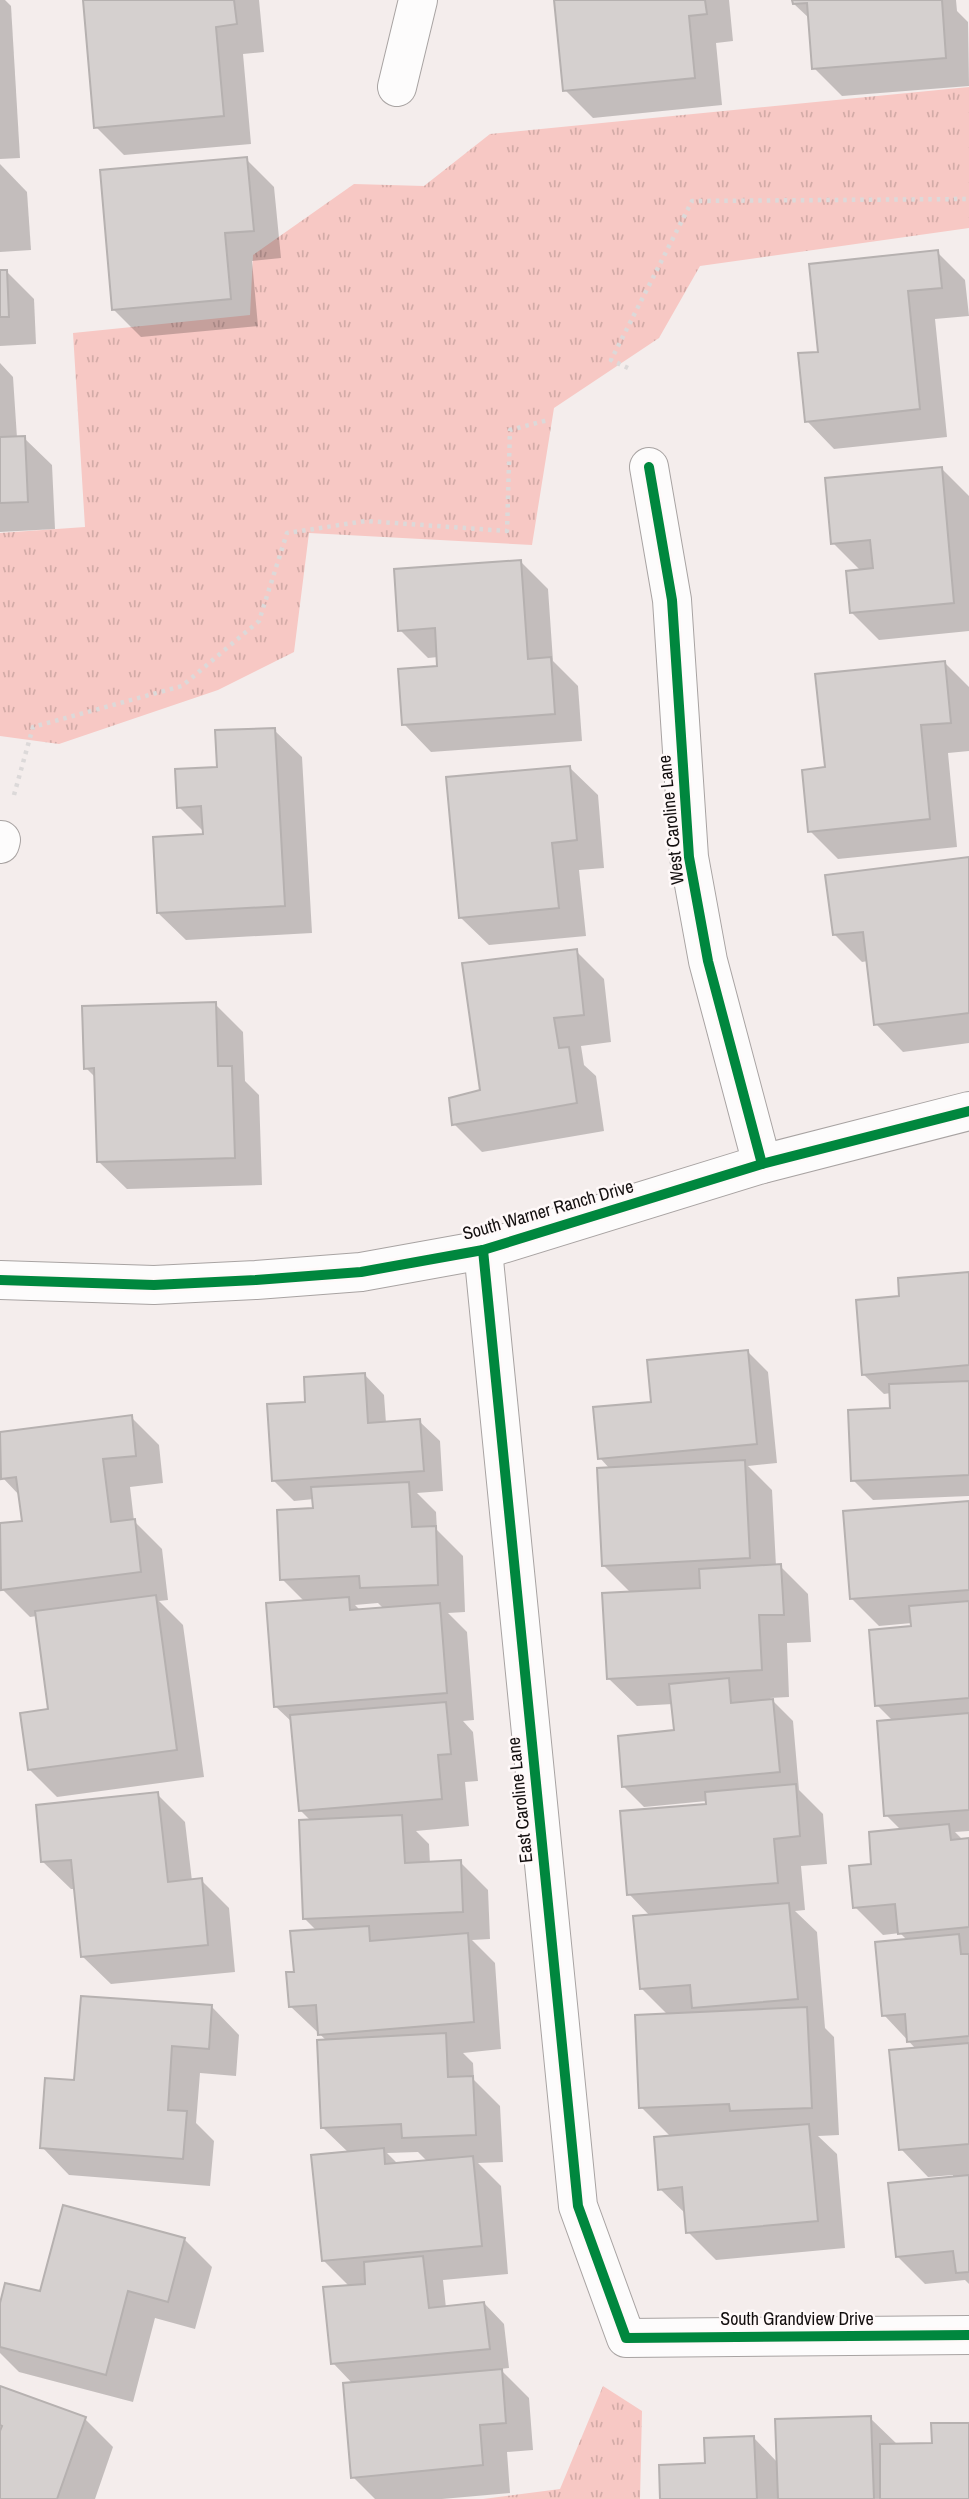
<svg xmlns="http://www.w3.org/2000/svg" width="969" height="2499" font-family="'Archivo Narrow',sans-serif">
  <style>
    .park { fill: url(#park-tufts) }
    .shadow { fill: #0003; fill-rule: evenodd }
    .building { fill: #d5d0cf; stroke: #b6b1b0; stroke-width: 2 }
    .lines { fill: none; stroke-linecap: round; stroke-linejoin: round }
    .minor-casing { stroke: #a8a3a2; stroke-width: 40 }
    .tertiary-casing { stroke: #a8a3a2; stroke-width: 40 }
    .path { stroke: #dcd9d9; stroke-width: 4.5; stroke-dasharray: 3.5 5; stroke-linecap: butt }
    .minor { stroke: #fdfcfc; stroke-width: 38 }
    .tertiary { stroke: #fdfcfc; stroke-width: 38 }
    .cycleway-casing { stroke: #fff9f9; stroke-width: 15 }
    .cycleway { stroke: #00873e; stroke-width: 10 }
    .labels { text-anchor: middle; stroke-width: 5; stroke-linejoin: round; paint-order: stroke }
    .street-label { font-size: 18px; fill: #130f0f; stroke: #fff9f9 }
  </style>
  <defs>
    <pattern id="park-tufts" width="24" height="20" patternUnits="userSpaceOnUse" patternTransform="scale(1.75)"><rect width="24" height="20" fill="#f7c8c4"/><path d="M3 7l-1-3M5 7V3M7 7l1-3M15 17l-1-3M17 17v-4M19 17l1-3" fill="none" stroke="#d3aba7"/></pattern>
  </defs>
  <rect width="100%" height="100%" fill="#f4edec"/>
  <g class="park">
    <path d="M969,87V228L700,266L659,338L554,408L532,545L309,533L294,652L218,690L59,744L0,736V533L85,527L73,333L250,315L253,255L354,184L424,186L490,134Z"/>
    <path d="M603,2386L642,2411L640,2499H483L560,2489Z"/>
  </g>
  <g class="shadow">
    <path d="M0,0H5L11,6L20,158L0,159Z"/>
    <path d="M85,0H259L264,52L243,54L251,144L124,155L96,127Z"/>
    <path d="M556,0H729L733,41L716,43L722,105L593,118L565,90Z"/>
    <path d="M794,0H956L957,11L968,22L969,86L842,96L814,68L810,19L794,4Z"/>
    <path d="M246,159L274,187L281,258L252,261L258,326L141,337L113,309Z"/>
    <path d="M0,164L27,192L31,250L0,252Z"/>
    <path d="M937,252L965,280L969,316L935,319L947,437L834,449L807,421L820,354Z"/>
    <path d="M6,271L34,299L36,344L0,346V272Z"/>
    <path d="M0,363L13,377L17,438H24L52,465L55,529L0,532Z"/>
    <path d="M942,469L969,496V631L879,640L851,612L861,571L833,543Z"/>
    <path d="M520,561L548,589L553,661L578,686L582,741L431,752L404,724L439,668L438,657L428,658L400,630Z"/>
    <path d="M944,662L969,687V751L948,753L957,847L838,859L810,831L826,769Z"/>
    <path d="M274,730L302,757L312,933L186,940L158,913L205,836V833L179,807L219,769Z"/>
    <path d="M570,768L598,795L604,868L579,870L586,936L489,945L461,918Z"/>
    <path d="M969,859V1043L903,1052L876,1024L868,961L862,962L834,934Z"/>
    <path d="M576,951L604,979L611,1042L581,1046L584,1065L596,1076L604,1131L482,1152L454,1124L482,1092Z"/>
    <path d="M215,1004L243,1032L245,1081L259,1095L262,1185L127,1189L99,1162L96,1078L86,1068Z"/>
    <path d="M969,1274V1496L873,1500L853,1480L892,1410L891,1393L884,1394L863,1374L901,1298Z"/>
    <path d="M747,1351L768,1372L777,1463L748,1466L772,1490L776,1566H780L808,1594L811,1642L787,1643L789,1697L770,1698L793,1721L799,1790L823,1814L827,1864L801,1866L805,1910L795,1911L817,1932L825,2028L834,2037L839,2135L818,2136L837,2154L845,2248L716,2260L688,2232L687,2215L660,2189L672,2138L641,2107L669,2016L641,1988L650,1916L629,1894L707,1806V1801L644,1807L624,1787L675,1732L673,1704L637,1706L609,1679L632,1594L604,1566L610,1469L600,1458L652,1403Z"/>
    <path d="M364,1374L384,1395L386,1423L419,1421L440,1441L443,1491L417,1493L436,1512L437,1530L463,1556L465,1612L448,1613L467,1632L474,1720L463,1721L473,1732L478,1781L465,1782L469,1826L416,1831L429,1844L430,1864L460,1862L488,1890L490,1939L472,1940L495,1963L501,2049L463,2053L473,2063L474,2080L500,2106L503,2162L478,2163L501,2186L508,2274L443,2280L446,2308L484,2303L504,2324L509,2368L500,2369L529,2398L533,2450L507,2452L510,2493L442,2499H375L353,2477V2384L333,2363L350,2287L323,2260L349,2153L323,2128L327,2041L290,2006L296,1973L317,1931L305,1919L311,1821L301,1811L293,1723L275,1706L305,1602L282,1579L315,1509L314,1499L294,1501L274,1481L307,1403ZM378,1603L384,1609L360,1610L355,1605ZM418,2152L428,2162L399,2165L387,2153Z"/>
    <path d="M131,1417L159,1445L163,1483L130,1487L134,1521L162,1549L168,1600L159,1601L183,1625L204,1777L57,1797L29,1769L50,1710L37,1616L30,1617L2,1589L0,1525L24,1522L20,1496L3,1478L0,1434Z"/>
    <path d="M969,1503V1831L955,1832L964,1841L969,1840V2284L965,2280L925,2284L897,2256L953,2178V2175L928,2177L901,2149L916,2049L884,2015L908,1941L900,1933L883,1935L855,1907L873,1865L901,1830L886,1815L893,1721L877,1705L912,1628V1623L879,1626L851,1598Z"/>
    <path d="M157,1794L185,1822L192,1881L201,1880L229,1908L235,1972L111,1984L83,1957L76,1889H71L43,1862Z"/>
    <path d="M212,2007L239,2035L236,2076L200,2073L196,2123L214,2141L210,2186L69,2175L42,2147L76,2082Z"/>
    <path d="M184,2239L212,2267L195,2329L155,2318L133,2402L19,2372L0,2353V2310Z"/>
    <path d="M0,2388L85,2419L113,2447L95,2499H0Z"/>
    <path d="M870,2418L898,2445H934L969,2424V2499H662L707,2465L754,2438L778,2463Z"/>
  </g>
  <g class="building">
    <path d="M83,0H234L237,24L216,27L224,116L94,128Z"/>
    <path d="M554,0H705L707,14L689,16L695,78L563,91Z"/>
    <path d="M792,0H942L946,58L812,69L807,3L793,4Z"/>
    <path d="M247,157L254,231L225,233L231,299L112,310L100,170Z"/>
    <path d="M938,250L942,288L908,291L920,409L805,422L798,353L818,352L809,264Z"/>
    <path d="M0,270H7L9,317H0Z"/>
    <path d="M25,436L28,502L0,503V437Z"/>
    <path d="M942,467L954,603L850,613L846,571L873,568L870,540L831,544L825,478Z"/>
    <path d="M521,560L528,659L551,657L555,714L402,725L398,669L437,666L435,628L398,631L394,569Z"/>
    <path d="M945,661L951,723L921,725L930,819L808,832L802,770L825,767L815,674Z"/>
    <path d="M275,728L285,906L157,913L153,837L203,834L201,806L177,808L175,769L217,767L215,730Z"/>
    <path d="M570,766L577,840L552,843L559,908L459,918L446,777Z"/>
    <path d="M969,857V1013L874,1025L863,932L833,935L825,875Z"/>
    <path d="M577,949L584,1015L554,1018L559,1048L569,1047L577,1103L452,1125L449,1098L480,1090L462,963Z"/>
    <path d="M216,1002L218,1066H232L235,1158L97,1162L94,1068L84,1069L82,1006Z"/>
    <path d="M969,1272V1365L862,1375L856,1300L899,1296L898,1278Z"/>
    <path d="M748,1350L757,1444L598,1459L593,1407L651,1402L647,1360Z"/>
    <path d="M365,1373L368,1423L420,1419L424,1471L272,1481L267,1404L305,1402L304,1377Z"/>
    <path d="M969,1381V1475L851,1481L848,1410L890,1408L889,1384Z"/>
    <path d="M132,1415L136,1456L103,1459L111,1522L135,1519L141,1572L1,1590L0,1523L22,1521L16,1477L1,1479L0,1432Z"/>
    <path d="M745,1460L750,1558L602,1566L597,1468Z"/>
    <path d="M409,1482L412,1527L436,1526L438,1585L360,1588L359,1576L280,1580L277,1510L313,1508L311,1487Z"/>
    <path d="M969,1501V1590L850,1599L843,1511Z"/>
    <path d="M781,1564L784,1615H759L762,1670L607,1679L602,1593L700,1588L699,1569Z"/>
    <path d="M156,1595L177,1750L28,1770L20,1713L48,1709L35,1611Z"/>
    <path d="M349,1597L350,1610L440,1603L447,1693L274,1707L266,1603Z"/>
    <path d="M969,1601V1698L875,1706L869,1630L911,1626L909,1606Z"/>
    <path d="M729,1678L731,1703L773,1699L780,1772L622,1787L618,1736L674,1730L669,1684Z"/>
    <path d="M446,1702L451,1754L438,1755L442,1799L299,1811L290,1715Z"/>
    <path d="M969,1713V1810L884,1816L877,1721Z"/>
    <path d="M796,1784L800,1836L774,1839L778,1883L627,1895L620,1811L706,1804L705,1792Z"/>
    <path d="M158,1792L168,1882L202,1878L208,1945L81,1957L71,1860L41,1862L36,1805Z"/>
    <path d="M402,1815L405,1863L461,1860L463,1912L303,1919L299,1820Z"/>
    <path d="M949,1824L951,1840L969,1838V1927L898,1934L895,1904L853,1908L849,1866L871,1864L869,1832Z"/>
    <path d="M789,1903L798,1999L692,2008L690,1985L640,1989L633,1916Z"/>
    <path d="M369,1926L370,1941L468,1933L474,2022L318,2035L316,2005L289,2007L286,1972H294L290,1931Z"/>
    <path d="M959,1934L961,1954H969V2036L907,2042L905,2014L882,2016L875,1942Z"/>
    <path d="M81,1996L212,2005L209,2049L172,2046L168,2110L187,2111L183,2159L40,2148L45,2078L74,2080Z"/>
    <path d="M807,2007L812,2108L730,2111L729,2104L639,2108L635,2015Z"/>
    <path d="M446,2033L448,2077L473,2076L476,2135L402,2138L401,2124L321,2128L317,2040Z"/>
    <path d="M969,2043V2144L899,2150L889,2050Z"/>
    <path d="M809,2124L818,2221L686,2233L682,2187L658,2190L654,2137Z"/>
    <path d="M384,2148L385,2164L473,2156L482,2246L322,2261L311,2155Z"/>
    <path d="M969,2175V2272L956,2273L953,2251L896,2257L888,2183Z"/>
    <path d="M63,2205L185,2238L168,2302L128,2291L106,2375L0,2347V2303L5,2283L40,2291Z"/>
    <path d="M423,2256L429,2308L484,2302L490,2349L331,2364L323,2287L365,2284L364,2262Z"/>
    <path d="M502,2369L506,2423L480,2425L483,2465L351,2478L343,2383Z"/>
    <path d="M0,2386L86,2417L57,2499H0V2431L2,2426L0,2425Z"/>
    <path d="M871,2416L874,2499H778L775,2419Z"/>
    <path d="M931,2423H969V2499H880V2444L932,2443Z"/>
    <path d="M754,2436L757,2499H660L659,2465L705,2463L704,2438Z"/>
  </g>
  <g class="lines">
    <defs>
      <g id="minor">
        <path d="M397,87L418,0"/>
        <path d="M649,467L672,600L689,857L708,961L762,1164"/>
        <path d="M0,844L1,840"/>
        <path d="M483,1250L578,2206L626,2338L969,2335"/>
      </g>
      <path id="tertiary" d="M0,1280L154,1285L256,1280L361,1272L483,1250L762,1164L969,1111"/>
    </defs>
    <use href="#minor" class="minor-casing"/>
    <use href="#tertiary" class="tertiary-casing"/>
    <g class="path">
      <path d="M628,368L611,360L692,201L969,199"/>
      <path d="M14,795L33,727L182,686L259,621L287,533L366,521L507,531L510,430L548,420"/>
    </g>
    <use href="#minor" class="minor"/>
    <use href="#tertiary" class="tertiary"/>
    <defs>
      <g id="cycleway">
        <path d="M649,467L672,600L689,857L708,961L762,1164"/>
        <path d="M483,1250L578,2206L626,2338L969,2335"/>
        <path d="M0,1280L154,1285L256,1280L361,1272L483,1250L762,1164L969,1111"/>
      </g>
    </defs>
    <use href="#cycleway" class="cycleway-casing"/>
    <use href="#cycleway" class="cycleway"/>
  </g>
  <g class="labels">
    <g class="street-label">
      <text transform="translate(671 820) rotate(-96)" y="6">West Caroline Lane</text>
      <text transform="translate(548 1210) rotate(-16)" y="6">South Warner Ranch Drive</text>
      <text transform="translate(520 1800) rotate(-96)" y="6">East Caroline Lane</text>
      <text x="797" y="2325">South Grandview Drive</text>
    </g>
  </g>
</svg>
